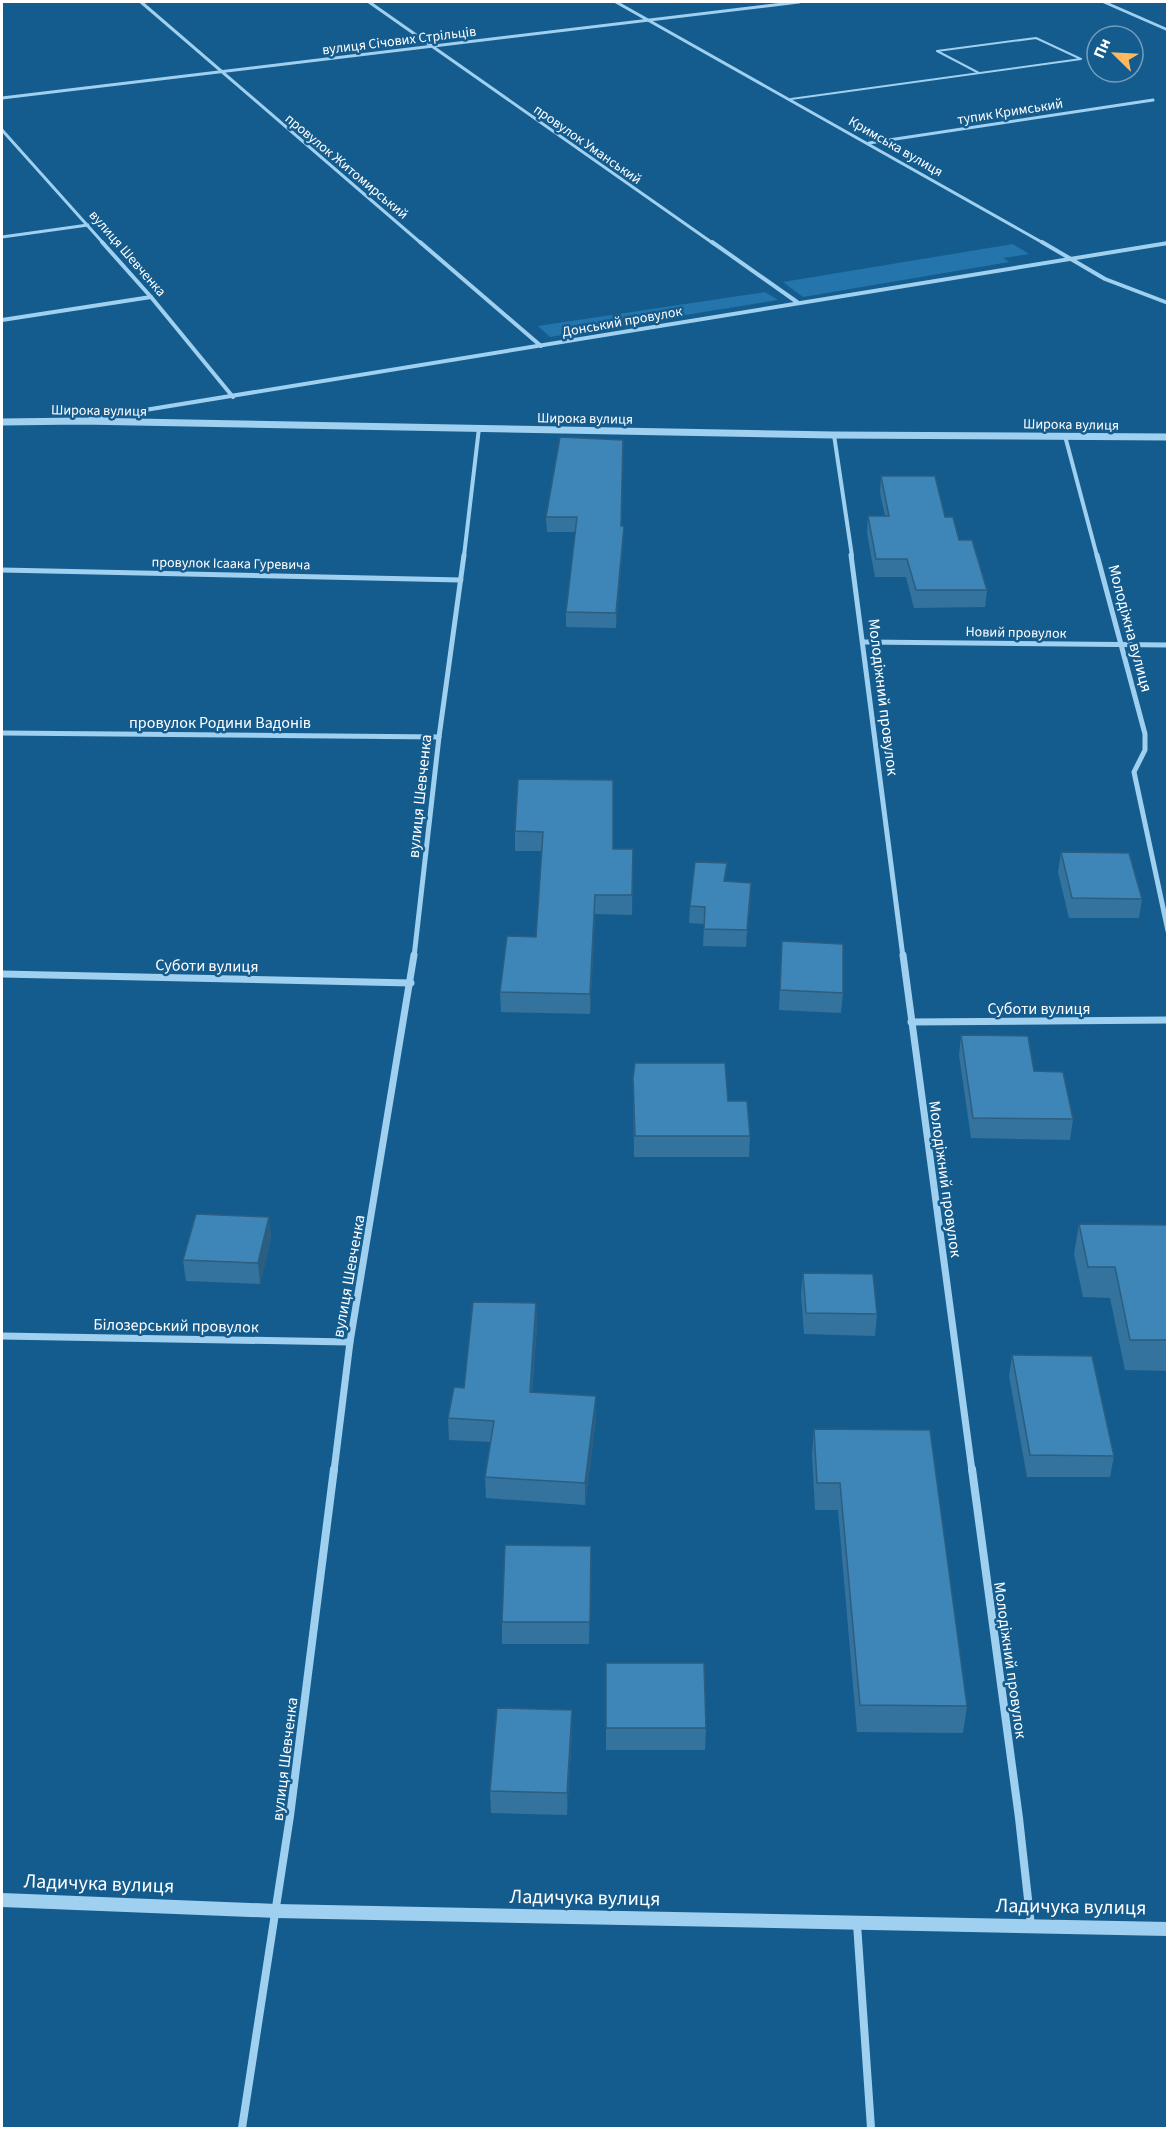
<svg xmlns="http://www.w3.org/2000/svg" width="1169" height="2130" font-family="'Source Sans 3',sans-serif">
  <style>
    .green { fill: #2475ab }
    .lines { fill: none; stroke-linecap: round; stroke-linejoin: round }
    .service { stroke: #a0d0f0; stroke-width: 2 }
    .minor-far4 { stroke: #a0d0f0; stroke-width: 3 }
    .minor-far3 { stroke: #a0d0f0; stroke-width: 4 }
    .minor-far2 { stroke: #a0d0f0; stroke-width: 5 }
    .minor-far1 { stroke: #a0d0f0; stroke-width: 7 }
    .minor { stroke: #a0d0f0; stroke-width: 8 }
    .tertiary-far1 { stroke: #a0d0f0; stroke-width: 7 }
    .tertiary { stroke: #a0d0f0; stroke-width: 14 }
    .wall { fill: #34739d }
    .shaded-wall { fill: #2b5e80 }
    .building { fill: #3d86b7; stroke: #2b5e80; stroke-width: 1.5 }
    .labels { text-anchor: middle; stroke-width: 5; stroke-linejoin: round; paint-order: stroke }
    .far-street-label { font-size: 14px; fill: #fff; stroke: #155c8e }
    .street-label { font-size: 16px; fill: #fff; stroke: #155c8e }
    .near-street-label { font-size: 20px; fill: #fff; stroke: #155c8e }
  </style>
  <rect width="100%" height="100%" fill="#155c8e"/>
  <g class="green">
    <path d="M1013,244L1029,254L1003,258L1009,262L803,297L783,282Z"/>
    <path d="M765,292L778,300L550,337L538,326Z"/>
  </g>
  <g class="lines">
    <path class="service" d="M791,99L1081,59L1036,38L937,51L979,73"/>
    <g class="minor-far4">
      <path d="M141,2L422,244"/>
      <path d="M369,2L714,244"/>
      <path d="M616,2L1045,244"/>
      <path d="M1104,2L1168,30"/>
      <path d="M2,98L799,2"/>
      <path d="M2,130L104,244"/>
      <path d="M869,143L1153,100"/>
      <path d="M2,237L88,225"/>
      <path d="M1162,244L1168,243"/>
    </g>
    <g class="minor-far3">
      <path d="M102,242L151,297L233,397"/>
      <path d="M420,242L541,346"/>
      <path d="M712,242L797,302"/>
      <path d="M1042,242L1105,279L1168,303"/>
      <path d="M2,320L151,297"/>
      <path d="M90,419L1168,243"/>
      <path d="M834,435L852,556"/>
      <path d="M1065,436L1097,556"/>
      <path d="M464,556L479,428"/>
    </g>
    <g class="minor-far2">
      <path d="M851,555L903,957"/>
      <path d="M1097,555L1145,734V750L1134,772L1168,931"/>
      <path d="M2,570L461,580"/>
      <path d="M864,642L1168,645"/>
      <path d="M2,733L439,737"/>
      <path d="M414,957L439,737L464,555"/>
    </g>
    <g class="minor-far1">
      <path d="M903,955L972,1471"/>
      <path d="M2,974L411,983"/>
      <path d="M911,1022L1168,1020"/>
      <path d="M2,1336L350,1342"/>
      <path d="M334,1471L350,1342L414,955"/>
    </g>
    <g class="minor">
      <path d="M972,1469L1019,1818L1031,1926"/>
      <path d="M857,1924L871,2128"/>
      <path d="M242,2128L290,1816L334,1469"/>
    </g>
    <path class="tertiary-far1" d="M2,422L81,421L834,435L1168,437"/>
    <path class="tertiary" d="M2,1900L276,1911L1168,1929"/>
  </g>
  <g class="wall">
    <path d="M560,437L621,526L623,541L616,628L566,627V612L576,532H547L546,517Z"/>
    <path d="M881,476L945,517L987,590L985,607L914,608L906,577H875L867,533L868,516H885L880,493Z"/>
    <path d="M518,779L613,849H633L632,915L595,914L590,1014L501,1012L500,992L536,937L542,851H515V831Z"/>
    <path d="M1061,852L1142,899L1139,918H1069L1058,872Z"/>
    <path d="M726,881L751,883L746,947L703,946L704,924L689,923L690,906Z"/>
    <path d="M782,941L843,993L841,1013L779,1010Z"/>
    <path d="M961,1035L1073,1119L1070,1140L971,1138L959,1055Z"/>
    <path d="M633,1078L728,1101L750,1136L749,1157H634Z"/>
    <path d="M269,1217L271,1238L260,1284L186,1281L183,1260Z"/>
    <path d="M1079,1224L1167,1225V1371L1125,1370L1110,1298L1083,1297L1074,1254Z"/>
    <path d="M803,1273L877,1314L875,1336L804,1334L801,1294Z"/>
    <path d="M536,1303L537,1324L532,1392L596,1396V1418L585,1505L486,1498L485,1477L491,1442L449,1440L448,1418L464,1388Z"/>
    <path d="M1012,1355L1114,1456L1110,1477H1027L1009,1376Z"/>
    <path d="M814,1429L967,1706L963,1733L857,1732L838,1510H815L812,1455Z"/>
    <path d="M591,1546L589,1644H502V1622Z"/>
    <path d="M606,1663L706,1728L705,1750H606Z"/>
    <path d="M572,1732L567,1815L491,1813L490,1791Z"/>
  </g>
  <g class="shaded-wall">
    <path d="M624,526L623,541L616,628V613Z"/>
    <path d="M751,883V899L746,947L747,930Z"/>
    <path d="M595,895V914L590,1014V994Z"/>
    <path d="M269,1217L271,1238L260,1284L258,1263Z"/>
    <path d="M536,1303L537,1324L530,1414V1392Z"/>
    <path d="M596,1396V1418L585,1505V1483Z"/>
    <path d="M572,1710V1732L567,1815V1793Z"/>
  </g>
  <g class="building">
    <path d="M560,437L623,440L621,526H624L616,613L566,612L577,517H546Z"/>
    <path d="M881,476H935L945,517H953L959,540H972L987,590H916L907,559H876L868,516H889Z"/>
    <path d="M518,779L613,780V849H633L632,895H595L590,994L500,992L507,936L536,937L543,832L515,831Z"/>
    <path d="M1061,852L1129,853L1142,899L1072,898Z"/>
    <path d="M695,862L727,863L724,881L751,883L747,930L704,929L705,907L690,906Z"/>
    <path d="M782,941L843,944V993L780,990Z"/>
    <path d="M961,1035L1028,1036L1034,1071L1063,1072L1073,1119L973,1118Z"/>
    <path d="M635,1063H725L728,1101H747L750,1136H635L633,1078Z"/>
    <path d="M196,1214L269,1217L258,1263L183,1260Z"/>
    <path d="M1079,1224L1167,1225V1340H1130L1115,1267H1088Z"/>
    <path d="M803,1273L873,1274L877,1314L806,1313Z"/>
    <path d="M473,1302L536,1303L530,1392L596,1396L585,1483L485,1477L494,1421L448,1418L454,1387L464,1388Z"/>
    <path d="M1012,1355L1092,1356L1114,1456L1030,1455Z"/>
    <path d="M814,1429L930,1430L967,1706L860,1705L840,1483H817Z"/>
    <path d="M505,1545L591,1546L590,1622H502Z"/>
    <path d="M606,1663H704L706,1728H606Z"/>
    <path d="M497,1708L572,1710L567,1793L490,1791Z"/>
  </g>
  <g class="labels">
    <g class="far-street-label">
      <text transform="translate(399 40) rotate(-7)" y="5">вулиця Січових Стрільців</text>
      <text transform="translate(1010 111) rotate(-9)" y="5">тупик Кримський</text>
      <text transform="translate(588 144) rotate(35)" y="5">провулок Уманський</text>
      <text transform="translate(896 146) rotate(30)" y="5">Кримська вулиця</text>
      <text transform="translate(347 166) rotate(40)" y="5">провулок Житомирський</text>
      <text transform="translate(128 253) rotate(49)" y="5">вулиця Шевченка</text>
      <text transform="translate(622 321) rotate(-10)" y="5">Донський провулок</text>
      <text transform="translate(99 410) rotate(1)" y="5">Широка вулиця</text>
      <text transform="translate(585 418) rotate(1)" y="5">Широка вулиця</text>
      <text transform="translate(1071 424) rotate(1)" y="5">Широка вулиця</text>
      <text transform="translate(231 563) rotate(1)" y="5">провулок Ісаака Гуревича</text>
      <text transform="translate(1016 632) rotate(1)" y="5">Новий провулок</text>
    </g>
    <g class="street-label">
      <text transform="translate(1131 628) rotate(75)" y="6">Молодіжна вулиця</text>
      <text transform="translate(884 697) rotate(83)" y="6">Молодіжний провулок</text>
      <text x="220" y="728">провулок Родини Вадонів</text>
      <text transform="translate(419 796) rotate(-84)" y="6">вулиця Шевченка</text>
      <text transform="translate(207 965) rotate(1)" y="6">Суботи вулиця</text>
      <text x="1039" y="1014">Суботи вулиця</text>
      <text transform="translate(946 1179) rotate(82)" y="6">Молодіжний провулок</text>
      <text transform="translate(348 1276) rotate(-80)" y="6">вулиця Шевченка</text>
      <text transform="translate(176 1325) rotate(1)" y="6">Білозерський провулок</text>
      <text transform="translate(1011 1660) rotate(82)" y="6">Молодіжний провулок</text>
      <text transform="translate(284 1759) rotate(-83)" y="6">вулиця Шевченка</text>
    </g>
    <g class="near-street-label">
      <text transform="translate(99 1883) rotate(2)" y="7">Ладичука вулиця</text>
      <text transform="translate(585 1897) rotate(1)" y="7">Ладичука вулиця</text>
      <text transform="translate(1071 1906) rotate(1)" y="7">Ладичука вулиця</text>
    </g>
  </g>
  <rect width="1169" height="2130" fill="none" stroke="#ffffff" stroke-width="6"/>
  <g transform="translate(1115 54) rotate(294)"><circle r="28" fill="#155c8e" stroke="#739dbb" stroke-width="1.5"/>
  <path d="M0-4.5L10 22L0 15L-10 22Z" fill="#ffb95f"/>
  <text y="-9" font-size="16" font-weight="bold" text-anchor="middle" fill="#ffffff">Пн</text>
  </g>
</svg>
